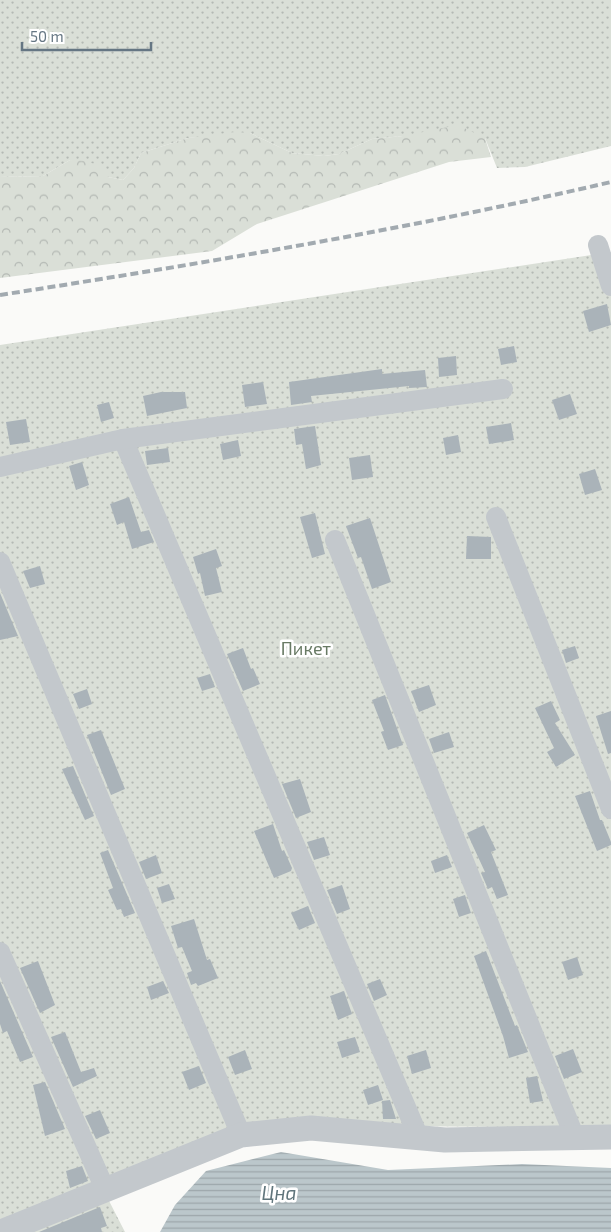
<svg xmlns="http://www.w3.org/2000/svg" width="611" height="1232" font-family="'Exo 2',sans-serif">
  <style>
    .grass { fill: url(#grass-dots) }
    .forest { fill: url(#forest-crowns) }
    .water { fill: url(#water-rules) }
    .building { fill: #aab3b9 }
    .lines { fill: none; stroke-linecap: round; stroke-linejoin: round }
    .minor { stroke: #c3c8cc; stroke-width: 20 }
    .tertiary { stroke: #c3c8cc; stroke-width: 25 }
    .rail { stroke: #a2aab0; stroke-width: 4; stroke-dasharray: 8 4; stroke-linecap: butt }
    .labels { text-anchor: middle; stroke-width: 5; stroke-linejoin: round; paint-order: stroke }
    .park-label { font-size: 18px; fill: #687a64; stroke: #fff }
    .water-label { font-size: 19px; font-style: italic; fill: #60757c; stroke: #fff }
  </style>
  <defs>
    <pattern id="grass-dots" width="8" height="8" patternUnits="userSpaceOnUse" patternTransform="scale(1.25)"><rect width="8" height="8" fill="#dadfd7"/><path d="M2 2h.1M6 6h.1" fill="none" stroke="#b4b9b4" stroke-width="1.8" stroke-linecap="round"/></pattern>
    <pattern id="forest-crowns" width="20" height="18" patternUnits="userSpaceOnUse" patternTransform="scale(1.25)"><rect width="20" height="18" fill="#dadfd7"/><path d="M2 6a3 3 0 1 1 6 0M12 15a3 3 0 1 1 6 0" fill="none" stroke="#b4b9b4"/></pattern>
    <pattern id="water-rules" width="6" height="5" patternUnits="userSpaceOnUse" patternTransform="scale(1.25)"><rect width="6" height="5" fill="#bbc7cb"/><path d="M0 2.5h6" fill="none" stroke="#9ca6aa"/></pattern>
  </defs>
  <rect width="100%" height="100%" fill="#fafaf8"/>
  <g class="grass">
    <path d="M0,0H611V146L525,167L497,168L485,138L403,136L372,139L339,154L324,156L292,153L250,133L188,138L141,153L134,168L123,180L108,177L70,160L43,176L0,177Z"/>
    <path d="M611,252V1128L269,1125L107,1195L0,953V345Z"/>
    <path d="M0,955L106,1195L125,1232H0Z"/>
  </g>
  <path class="forest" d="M458,125L485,138L491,157L449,162L257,224L212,251L0,278V177L43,176L70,160L86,161L100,166L108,177L123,180L134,168L141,153L188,138L235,132L250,133L292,153L324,156L339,154L372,139L403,136Z"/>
  <path class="water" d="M281,1152L388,1170L522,1164L611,1168V1232H160L175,1205L206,1171Z"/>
  <g class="building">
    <path d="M607,304L611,325L589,332L583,311Z"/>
    <path d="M514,346L517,362L501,365L498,349Z"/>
    <path d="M456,356L457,375L439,377L438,358Z"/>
    <path d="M382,369V374L425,370L427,387L409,388V386L311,396L312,402L291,405L289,382Z"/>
    <path d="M263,382L267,404L245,407L242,385Z"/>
    <path d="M161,392H185L187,408L147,416L143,396Z"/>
    <path d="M570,394L577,414L559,420L552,400Z"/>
    <path d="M109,402L114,418L101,422L97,405Z"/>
    <path d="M26,419L30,442L10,445L6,422Z"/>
    <path d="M511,423L514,440L489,444L486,427Z"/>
    <path d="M315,426L321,465L306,469L302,444L296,445L294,429Z"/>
    <path d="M458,435L461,452L446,455L443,438Z"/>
    <path d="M238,440L241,456L223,460L220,444Z"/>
    <path d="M168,448L170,462L147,465L145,451Z"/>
    <path d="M370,455L373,477L352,480L349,458Z"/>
    <path d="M82,462L89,485L76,490L69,466Z"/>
    <path d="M595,469L602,490L585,495L579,474Z"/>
    <path d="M129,497L141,532L149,530L154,542L132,549L124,522L117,525L110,504Z"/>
    <path d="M315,513L325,554L312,558L300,517Z"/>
    <path d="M370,518L391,582L372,589L361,557L358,558L346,526Z"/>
    <path d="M467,536L491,537V559H466Z"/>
    <path d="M216,549L222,566L216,568L222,592L205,596L200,573L198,574L193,557Z"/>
    <path d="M40,566L45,584L30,588L23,571Z"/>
    <path d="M0,593L18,636L0,640Z"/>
    <path d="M575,646L579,658L566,663L562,650Z"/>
    <path d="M243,648L251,669L253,668L260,684L243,691L227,654Z"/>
    <path d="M210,674L215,687L202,691L197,678Z"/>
    <path d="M429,685L436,705L419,712L411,691Z"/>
    <path d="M87,689L92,704L79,709L73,694Z"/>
    <path d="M385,695L403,745L388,750L381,732L384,731L372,700Z"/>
    <path d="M551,701L560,720L555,723L575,755L556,767L547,752L554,748L535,708Z"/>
    <path d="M611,711V753L608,754L596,716Z"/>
    <path d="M101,730L125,789L111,795L87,735Z"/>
    <path d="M449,732L454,747L434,753L429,739Z"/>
    <path d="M73,766L94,816L85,820L62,769Z"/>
    <path d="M300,779L311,812L296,818L282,784Z"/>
    <path d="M590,791L600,820H602L611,842V845L597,851L575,796Z"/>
    <path d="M273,824L282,851L284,850L292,868L291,871L274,878L254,831Z"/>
    <path d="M484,825L496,850L491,852L508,895L497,899L492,887L488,889L481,873L485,872L467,833Z"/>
    <path d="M324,837L330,855L314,860L307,842Z"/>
    <path d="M108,850L135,913L124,917L121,909L117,910L108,890L113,888L100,853Z"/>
    <path d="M156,855L162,873L146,879L139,862Z"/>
    <path d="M447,855L452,867L435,873L431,861Z"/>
    <path d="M169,884L175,899L162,903L157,888Z"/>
    <path d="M342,885L350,909L337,914L327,890Z"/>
    <path d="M465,895L471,913L459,917L453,899Z"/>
    <path d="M308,906L315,923L299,930L291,913Z"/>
    <path d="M194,919L207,960L210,959L218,978L198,986L196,983L191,985L187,973L192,971L182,947L178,948L171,926Z"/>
    <path d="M486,951L515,1026L517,1025L528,1052L509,1058L503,1036L474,956Z"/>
    <path d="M577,957L583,975L568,980L562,962Z"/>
    <path d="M38,961L55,1005L40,1013L20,968Z"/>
    <path d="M380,979L387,995L374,1001L367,984Z"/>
    <path d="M0,981L33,1057L20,1062L7,1031L3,1033L0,1024Z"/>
    <path d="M163,981L169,993L151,1000L147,987Z"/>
    <path d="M344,991L352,1014L338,1020L330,996Z"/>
    <path d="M65,1032L81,1072L94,1068L97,1076L73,1087L51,1037Z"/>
    <path d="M355,1037L360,1052L342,1058L337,1042Z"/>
    <path d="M573,1049L582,1072L564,1079L555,1056Z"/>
    <path d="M245,1050L252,1069L235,1075L228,1057Z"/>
    <path d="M426,1050L431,1068L412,1074L407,1056Z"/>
    <path d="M199,1066L206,1083L189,1090L182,1072Z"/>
    <path d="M537,1076L543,1101L530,1103L526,1078Z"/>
    <path d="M45,1082L65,1129L45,1136L33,1085Z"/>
    <path d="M378,1085L383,1100L368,1105L363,1090Z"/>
    <path d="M390,1100L396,1119H383L382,1101Z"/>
    <path d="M100,1110L110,1133L96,1139L85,1116Z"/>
    <path d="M82,1166L88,1181L70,1188L66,1171Z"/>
    <path d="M100,1207L107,1226L101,1228L102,1232H39Z"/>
  </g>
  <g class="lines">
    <g class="minor">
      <path d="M598,245L611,286"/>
      <path d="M123,439L419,1138"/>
      <path d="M0,467L123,439L503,389"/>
      <path d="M496,517L611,809"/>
      <path d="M335,540L575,1138"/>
      <path d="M0,562L241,1135"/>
      <path d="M0,952L105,1189"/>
    </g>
    <path class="tertiary" d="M1,1232L241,1135L311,1128L445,1140L611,1137"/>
    <path class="rail" d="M0,295C205,263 409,229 611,182"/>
  </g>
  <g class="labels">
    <g class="park-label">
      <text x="306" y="655">Пикет</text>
    </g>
    <g class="water-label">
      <text x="279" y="1200">Цна</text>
    </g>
  </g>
  <path d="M22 42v8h129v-8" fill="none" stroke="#657683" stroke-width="2.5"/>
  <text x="30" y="42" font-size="15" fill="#657683" stroke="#ffffff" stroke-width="4" paint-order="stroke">50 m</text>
</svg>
